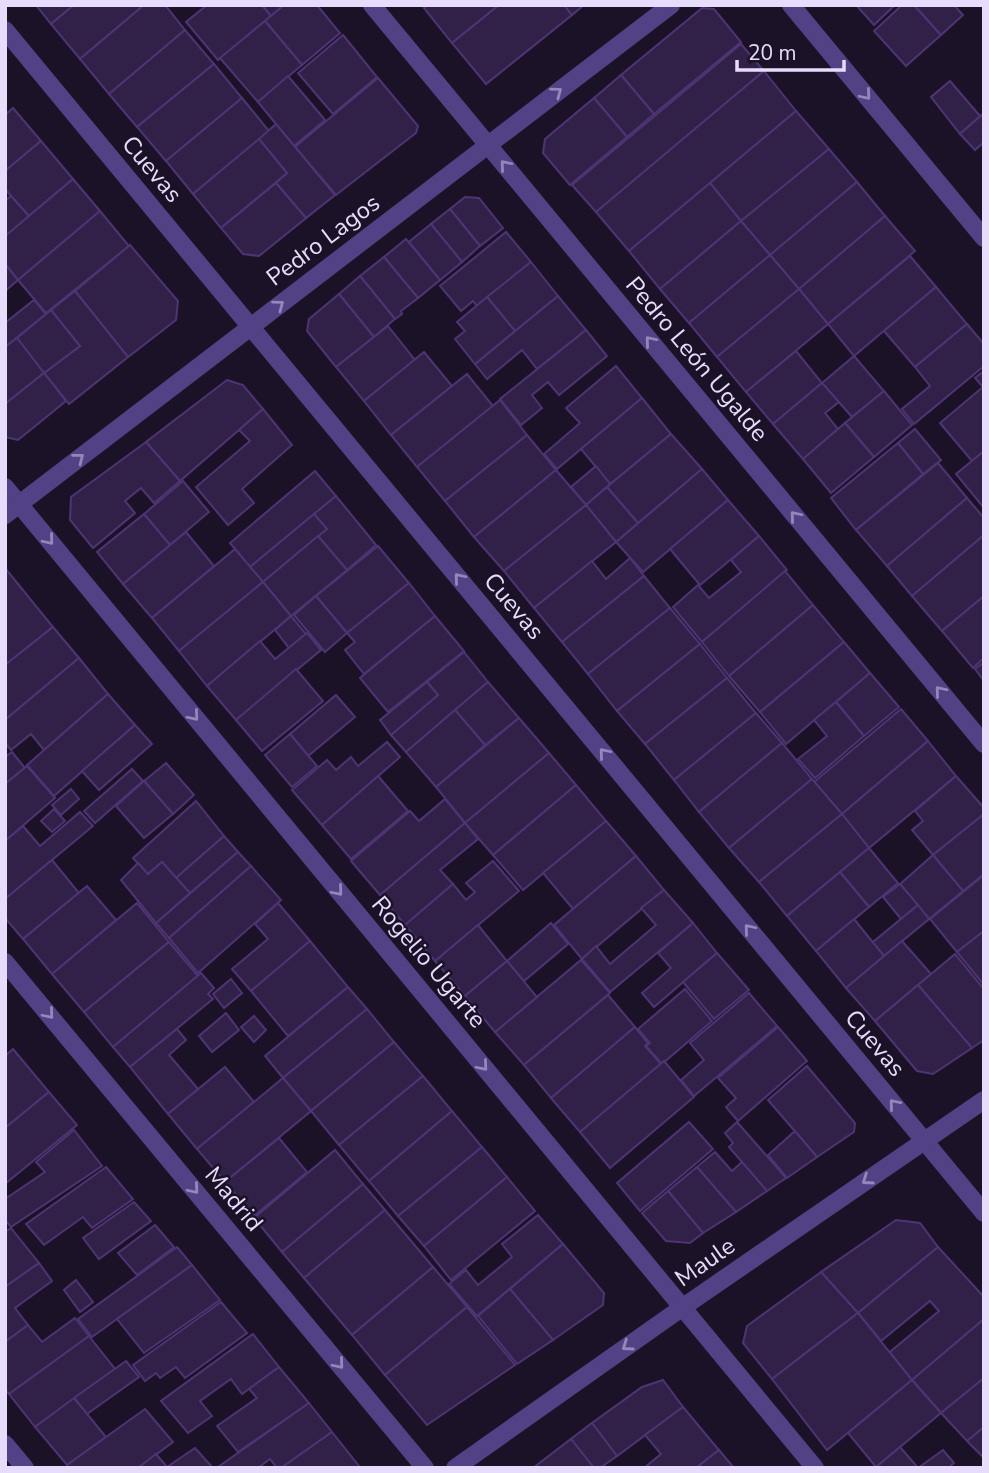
<svg xmlns="http://www.w3.org/2000/svg" width="989" height="1473" font-family="'Nunito Sans',sans-serif">
  <style>
    .building { fill: #312048; stroke: #4e3472; stroke-width: 2 }
    .lines { fill: none; stroke-linecap: round; stroke-linejoin: round }
    .minor { stroke: #524184; stroke-width: 18 }
    .oneway { stroke: #9587ba }
    .labels { text-anchor: middle; stroke-width: 5; stroke-linejoin: round; paint-order: stroke }
    .street-label { font-size: 24px; fill: #e7dcfc; stroke: #1b1228 }
  </style>
  <rect width="100%" height="100%" fill="#1b1228"/>
  <g class="building">
    <path d="M36,5H74L51,24Z"/>
    <path d="M74,5H144L80,59L51,24Z"/>
    <path d="M144,5H165L185,30L109,94L80,59Z"/>
    <path d="M207,5H262L271,16L218,60L186,22Z"/>
    <path d="M262,5H284L271,16Z"/>
    <path d="M284,5H317L340,33L302,65L265,21Z"/>
    <path d="M427,5H499L452,43L424,8Z"/>
    <path d="M499,5H564L572,15L486,84L452,43Z"/>
    <path d="M564,5H584L572,15Z"/>
    <path d="M856,5H895L874,25Z"/>
    <path d="M902,5H914L941,35L906,66L874,31Z"/>
    <path d="M914,5H954L963,15L941,35Z"/>
    <path d="M702,8L714,9L741,42L654,114L621,75Z"/>
    <path d="M265,21L302,65L258,102L220,58Z"/>
    <path d="M185,30L214,64L137,127L109,94Z"/>
    <path d="M343,35L377,77L333,114L298,73Z"/>
    <path d="M741,44L764,71L596,212L572,185Z"/>
    <path d="M214,64L242,98L166,161L137,127Z"/>
    <path d="M764,71L796,111L629,251L596,212Z"/>
    <path d="M621,75L654,114L627,137L594,98Z"/>
    <path d="M288,76L325,120L294,146L258,102Z"/>
    <path d="M378,78L418,126L416,133L336,195L295,147Z"/>
    <path d="M950,81L980,116L960,134L931,97Z"/>
    <path d="M242,98L269,131L193,194L166,161Z"/>
    <path d="M594,98L627,137L570,185L543,153L545,139Z"/>
    <path d="M13,108L41,141L5,171V115Z"/>
    <path d="M796,111L829,149L741,221L710,183Z"/>
    <path d="M984,113V142L975,150L960,134Z"/>
    <path d="M276,124L335,195L306,218L276,183L287,173L259,139Z"/>
    <path d="M259,139L287,173L221,228L193,194Z"/>
    <path d="M41,141L73,179L29,216L5,189V171Z"/>
    <path d="M829,149L857,182L770,255L741,221Z"/>
    <path d="M73,179L100,211L18,280L5,264V236Z"/>
    <path d="M857,182L885,216L799,289L770,255Z"/>
    <path d="M276,183L306,218L259,256L243,254L221,228Z"/>
    <path d="M710,183L741,221L660,289L629,251Z"/>
    <path d="M11,196L29,216L5,236V201Z"/>
    <path d="M465,197L479,198L503,228L480,246L450,209Z"/>
    <path d="M450,209L480,246L462,262L431,224Z"/>
    <path d="M100,211L129,246L46,313L18,280Z"/>
    <path d="M885,216L915,251L828,324L799,289Z"/>
    <path d="M741,221L770,255L689,323L660,289Z"/>
    <path d="M431,224L462,262L440,280L409,242Z"/>
    <path d="M506,232L531,262L477,306L473,301L461,311L440,286Z"/>
    <path d="M406,239L440,280L418,298L384,257Z"/>
    <path d="M130,245L178,301L176,320L128,357L75,291Z"/>
    <path d="M770,255L799,289L717,357L689,323Z"/>
    <path d="M910,256L936,287L854,356L828,324Z"/>
    <path d="M384,257L418,298L401,311L402,314L395,319L360,276Z"/>
    <path d="M531,262L558,296L515,331L487,297Z"/>
    <path d="M5,264L18,280L5,291Z"/>
    <path d="M360,276L395,319L374,337L339,294Z"/>
    <path d="M936,287L967,324L915,367L884,331Z"/>
    <path d="M799,289L828,324L746,392L717,357Z"/>
    <path d="M75,291L128,357L69,404L44,373L80,346L51,310Z"/>
    <path d="M339,294L374,337L336,367L307,331L309,319Z"/>
    <path d="M558,296L586,330L537,369L522,350L487,379L475,364Z"/>
    <path d="M487,297L515,331L475,364L455,339L465,331L457,322Z"/>
    <path d="M34,300L46,314L5,347V323Z"/>
    <path d="M51,310L80,346L44,373L17,338Z"/>
    <path d="M967,324L984,344V366L914,424L902,409L930,386L915,367Z"/>
    <path d="M388,326L415,360L364,401L336,367Z"/>
    <path d="M586,330L607,356L559,395L548,382L532,395L542,408L521,425L500,399Z"/>
    <path d="M17,338L44,373L5,404V347Z"/>
    <path d="M796,351L822,383L773,424L746,392Z"/>
    <path d="M424,352L452,386L391,435L364,401Z"/>
    <path d="M854,356L884,391L852,417L822,383Z"/>
    <path d="M616,366L642,398L557,469L544,454L580,423L566,408Z"/>
    <path d="M984,371V451L972,461L940,423L983,387L975,378Z"/>
    <path d="M44,373L66,401L18,440L5,437V404Z"/>
    <path d="M467,374L493,406L417,467L391,435Z"/>
    <path d="M227,380L243,385L263,409L180,481L146,442Z"/>
    <path d="M822,383L839,402L825,413L838,429L803,459L773,424Z"/>
    <path d="M884,391L912,425L874,457L845,423Z"/>
    <path d="M642,398L671,434L610,484L581,449Z"/>
    <path d="M500,400L527,435L445,501L417,467Z"/>
    <path d="M263,409L292,445L242,489L254,503L228,525L196,487L250,441L239,430Z"/>
    <path d="M845,423L874,457L831,493L803,459Z"/>
    <path d="M915,429L941,460L923,474L898,443Z"/>
    <path d="M671,434L702,469L638,523L607,487Z"/>
    <path d="M527,435L556,470L474,537L445,501Z"/>
    <path d="M146,442L180,481L154,503L141,488L125,501L135,513L93,548L70,520L71,497Z"/>
    <path d="M898,443L923,474L856,530L831,498Z"/>
    <path d="M984,451V508L956,474Z"/>
    <path d="M938,463L967,498L887,566L856,530Z"/>
    <path d="M596,466L610,484L586,505L571,487Z"/>
    <path d="M702,469L728,500L643,572L616,542Z"/>
    <path d="M556,470L586,505L504,571L474,537Z"/>
    <path d="M315,471L336,496L250,567L230,543Z"/>
    <path d="M183,481L209,512L170,545L144,514Z"/>
    <path d="M607,487L638,523L616,542L586,505Z"/>
    <path d="M336,496L376,545L347,570L318,536L327,529L314,514Z"/>
    <path d="M967,498L984,518V535L912,596L887,566Z"/>
    <path d="M728,500L759,536L700,585L670,549Z"/>
    <path d="M586,505L616,542L534,608L504,571Z"/>
    <path d="M144,514L170,545L123,584L97,552Z"/>
    <path d="M314,514L327,529L263,582L250,567Z"/>
    <path d="M186,532L214,566L152,618L123,584Z"/>
    <path d="M984,535V596L942,631L912,596Z"/>
    <path d="M318,536L347,570L291,616L263,582Z"/>
    <path d="M759,536L787,570L702,642L673,607L698,585L709,598L741,572L731,560Z"/>
    <path d="M378,546L409,583L347,633L316,596Z"/>
    <path d="M235,549L263,582L179,651L152,618Z"/>
    <path d="M630,558L644,576L562,642L534,608L592,561L606,579Z"/>
    <path d="M5,568L53,627L5,665Z"/>
    <path d="M785,571L813,605L729,676L702,642Z"/>
    <path d="M644,576L670,608L588,674L562,642Z"/>
    <path d="M263,582L291,616L207,686L179,651Z"/>
    <path d="M409,583L435,616L364,674L345,650L355,642L347,633Z"/>
    <path d="M316,596L347,633L325,652L294,615Z"/>
    <path d="M984,596V658L973,668L942,631Z"/>
    <path d="M813,605L844,642L760,712L729,676Z"/>
    <path d="M670,608L700,644L617,711L588,674Z"/>
    <path d="M291,616L306,634L289,648L275,630Z"/>
    <path d="M435,616L464,651L388,712L360,678Z"/>
    <path d="M53,627L79,658L5,720V665Z"/>
    <path d="M307,633L321,650L236,720L207,686L260,641L275,659Z"/>
    <path d="M844,642L870,673L786,744L760,712Z"/>
    <path d="M700,644L727,678L645,744L617,711Z"/>
    <path d="M464,652L488,682L406,752L391,735L438,695L427,682Z"/>
    <path d="M79,658L108,694L44,750L31,734L11,750L5,743V720Z"/>
    <path d="M984,662V681L975,669Z"/>
    <path d="M296,669L323,701L262,751L236,720Z"/>
    <path d="M870,673L899,707L864,736L836,702Z"/>
    <path d="M727,678L756,713L674,780L645,744Z"/>
    <path d="M427,682L438,695L391,735L380,720Z"/>
    <path d="M488,682L519,718L485,745L455,710Z"/>
    <path d="M108,694L135,725L54,796L27,765Z"/>
    <path d="M336,695L355,717L308,756L290,734Z"/>
    <path d="M836,702L864,736L815,778L798,759L827,736L814,720Z"/>
    <path d="M901,709L928,741L842,814L814,782Z"/>
    <path d="M455,710L485,745L436,787L406,752Z"/>
    <path d="M756,713L782,743L699,812L674,780Z"/>
    <path d="M519,718L549,753L465,823L436,787Z"/>
    <path d="M135,725L152,744L99,790L82,771Z"/>
    <path d="M290,734L317,766L292,787L265,755Z"/>
    <path d="M928,741L956,776L869,848L842,814Z"/>
    <path d="M387,742L400,757L322,825L292,790L327,760L336,770L351,757L358,766Z"/>
    <path d="M782,743L812,779L729,848L699,812Z"/>
    <path d="M12,752L25,768L5,784V757Z"/>
    <path d="M549,753L576,785L493,855L465,823Z"/>
    <path d="M166,763L194,795L173,814L144,781Z"/>
    <path d="M27,766L55,798L5,841V784Z"/>
    <path d="M132,769L143,781L95,823L84,811Z"/>
    <path d="M378,776L408,811L351,859L322,825Z"/>
    <path d="M956,776L984,808V814L933,855L912,830L923,821L915,811Z"/>
    <path d="M812,779L842,814L759,882L729,848Z"/>
    <path d="M144,781L173,814L144,838L116,806Z"/>
    <path d="M576,785L606,821L523,890L493,855Z"/>
    <path d="M71,789L79,799L61,815L52,805Z"/>
    <path d="M445,799L465,823L380,895L351,861L410,811L419,821Z"/>
    <path d="M196,801L224,836L176,878L162,862L148,874L133,858Z"/>
    <path d="M54,809L65,821L52,832L41,821Z"/>
    <path d="M80,812L93,826L5,899V841L23,826L40,846Z"/>
    <path d="M842,814L869,848L787,916L759,882Z"/>
    <path d="M984,814V874L963,891L933,855Z"/>
    <path d="M606,821L636,856L573,909L543,873Z"/>
    <path d="M465,823L478,839L440,870L453,884L405,925L380,895Z"/>
    <path d="M224,836L238,852L190,893L176,878Z"/>
    <path d="M869,848L898,883L869,907L840,872Z"/>
    <path d="M238,852L251,866L169,938L156,923Z"/>
    <path d="M933,855L963,891L929,919L900,884Z"/>
    <path d="M636,856L664,890L582,959L554,925Z"/>
    <path d="M52,860L79,893L23,939L5,918V899Z"/>
    <path d="M493,861L519,891L435,961L405,925L453,884L466,900L475,892L466,883Z"/>
    <path d="M162,862L190,893L156,923L121,880L138,863L148,874Z"/>
    <path d="M251,866L281,900L198,973L169,938Z"/>
    <path d="M840,872L869,907L816,951L787,916Z"/>
    <path d="M984,875V931L957,952L930,919Z"/>
    <path d="M900,884L918,905L901,919L883,897Z"/>
    <path d="M87,886L116,920L52,974L23,939Z"/>
    <path d="M664,890L693,923L610,992L582,959L596,946L610,964L656,925L641,908Z"/>
    <path d="M137,903L169,942L84,1012L52,974Z"/>
    <path d="M278,903L310,941L251,991L232,969L268,939L255,924Z"/>
    <path d="M918,905L929,919L884,956L873,942Z"/>
    <path d="M854,919L884,956L846,988L816,951Z"/>
    <path d="M551,923L568,944L524,981L507,961Z"/>
    <path d="M693,923L717,953L654,1007L642,993L671,968L658,953Z"/>
    <path d="M478,925L507,961L465,996L435,961Z"/>
    <path d="M984,931V985L957,952Z"/>
    <path d="M310,941L348,987L288,1036L251,991Z"/>
    <path d="M902,941L931,974L875,1021L846,988Z"/>
    <path d="M169,942L198,976L113,1047L84,1012Z"/>
    <path d="M717,953L749,990L714,1019L683,982Z"/>
    <path d="M955,954L984,989V1040L972,1048L918,985Z"/>
    <path d="M581,960L610,993L524,1065L495,1032Z"/>
    <path d="M507,961L537,997L495,1032L465,996Z"/>
    <path d="M201,973L214,988L208,994L213,999L130,1067L113,1047Z"/>
    <path d="M231,979L242,993L224,1008L213,994Z"/>
    <path d="M918,985L972,1048L933,1074L917,1071L875,1021Z"/>
    <path d="M348,987L367,1009L283,1078L265,1056Z"/>
    <path d="M685,989L712,1021L662,1064L646,1046L650,1043L638,1029Z"/>
    <path d="M749,993L777,1026L694,1096L681,1080L704,1060L690,1043Z"/>
    <path d="M608,995L635,1027L551,1098L524,1065Z"/>
    <path d="M367,1009L394,1042L311,1111L283,1078Z"/>
    <path d="M226,1013L239,1030L212,1052L199,1036Z"/>
    <path d="M254,1016L266,1030L254,1042L241,1027Z"/>
    <path d="M635,1027L648,1043L645,1046L661,1064L580,1132L551,1098Z"/>
    <path d="M778,1027L807,1061L738,1121L726,1107L736,1098L718,1078Z"/>
    <path d="M177,1029L186,1040L169,1055L198,1089L168,1114L130,1067Z"/>
    <path d="M394,1042L423,1076L339,1145L311,1111Z"/>
    <path d="M13,1049L49,1092L5,1128V1056Z"/>
    <path d="M664,1061L694,1097L610,1168L580,1132Z"/>
    <path d="M807,1066L855,1123L854,1132L817,1157L768,1100Z"/>
    <path d="M225,1067L254,1102L197,1149L168,1114Z"/>
    <path d="M423,1076L452,1111L369,1181L339,1145Z"/>
    <path d="M283,1078L311,1111L225,1182L197,1149Z"/>
    <path d="M49,1092L77,1125L5,1184V1128Z"/>
    <path d="M452,1111L482,1147L398,1216L369,1181Z"/>
    <path d="M689,1122L713,1149L640,1211L617,1183Z"/>
    <path d="M737,1122L786,1178L767,1191L729,1147L733,1143L725,1133Z"/>
    <path d="M74,1130L102,1166L11,1227L5,1220V1199L45,1172L36,1162Z"/>
    <path d="M795,1131L817,1157L787,1178L768,1155Z"/>
    <path d="M279,1138L307,1172L254,1216L225,1182Z"/>
    <path d="M482,1147L507,1177L424,1246L398,1216Z"/>
    <path d="M335,1150L363,1184L282,1252L254,1218Z"/>
    <path d="M715,1152L732,1171L742,1162L767,1191L736,1212L697,1167Z"/>
    <path d="M106,1167L133,1199L92,1228L83,1217L44,1245L26,1224Z"/>
    <path d="M697,1167L736,1212L703,1233L668,1191Z"/>
    <path d="M507,1177L535,1211L451,1280L424,1246Z"/>
    <path d="M363,1184L385,1210L304,1278L282,1252Z"/>
    <path d="M668,1191L703,1233L690,1243L666,1241L642,1213Z"/>
    <path d="M134,1202L151,1221L99,1259L83,1238Z"/>
    <path d="M385,1210L433,1267L352,1335L304,1278Z"/>
    <path d="M538,1215L563,1244L477,1316L449,1284L466,1270L478,1285L512,1257L502,1244Z"/>
    <path d="M896,1220L920,1223L938,1247L858,1313L821,1272Z"/>
    <path d="M155,1225L174,1247L137,1275L118,1253Z"/>
    <path d="M11,1228L39,1263L5,1287V1232Z"/>
    <path d="M563,1244L604,1293L603,1305L553,1340L510,1289Z"/>
    <path d="M177,1247L192,1265L92,1337L78,1319Z"/>
    <path d="M938,1247L984,1297V1319L912,1380L890,1352L939,1311L930,1301L881,1341L858,1313Z"/>
    <path d="M39,1263L52,1281L15,1308L28,1325L5,1342V1287Z"/>
    <path d="M192,1265L220,1300L144,1353L117,1319Z"/>
    <path d="M433,1267L467,1307L385,1375L352,1335Z"/>
    <path d="M821,1272L858,1313L772,1379L743,1343L747,1326Z"/>
    <path d="M76,1280L93,1302L80,1312L64,1290Z"/>
    <path d="M510,1289L553,1340L517,1364L478,1316Z"/>
    <path d="M221,1302L247,1333L185,1378L176,1367L160,1378L156,1373L145,1381L133,1365Z"/>
    <path d="M467,1307L515,1365L427,1425L385,1375Z"/>
    <path d="M858,1313L912,1380L827,1450L772,1379Z"/>
    <path d="M75,1318L89,1336L9,1394L5,1390V1342L28,1325L42,1342Z"/>
    <path d="M984,1319V1378L941,1413L912,1380Z"/>
    <path d="M253,1334L279,1367L242,1394L231,1379L200,1401L212,1416L188,1433L161,1401Z"/>
    <path d="M89,1336L115,1369L35,1427L9,1394Z"/>
    <path d="M126,1361L139,1377L87,1414L74,1398Z"/>
    <path d="M279,1367L309,1403L238,1452L217,1426L257,1398L249,1389Z"/>
    <path d="M984,1378V1427L967,1441L941,1413Z"/>
    <path d="M663,1380L683,1407L617,1456L592,1423L642,1387Z"/>
    <path d="M912,1380L941,1413L876,1467L848,1433Z"/>
    <path d="M74,1398L106,1437L67,1465L35,1427Z"/>
    <path d="M309,1403L332,1432L281,1468H277L270,1459L258,1468L218,1467Z"/>
    <path d="M683,1407L719,1450L696,1468H644L661,1454L645,1435Z"/>
    <path d="M145,1409L173,1442L138,1468H69L67,1465Z"/>
    <path d="M592,1423L617,1456L600,1468H594L571,1439Z"/>
    <path d="M984,1427V1458L967,1441Z"/>
    <path d="M332,1432L359,1466V1468H281Z"/>
    <path d="M571,1439L594,1468H533Z"/>
    <path d="M900,1447L918,1468L943,1450L954,1463L948,1468H875Z"/>
    <path d="M195,1448L213,1468H138L156,1454L167,1467Z"/>
    <path d="M719,1450L734,1468H696Z"/>
  </g>
  <g class="lines">
    <g class="minor">
      <path d="M372,5L984,744"/>
      <path d="M791,5L984,238"/>
      <path d="M5,30L984,1213"/>
      <path d="M5,487L815,1468"/>
      <path d="M5,515L671,5"/>
      <path d="M5,962L425,1468"/>
      <path d="M5,1444L25,1468"/>
      <path d="M455,1468L683,1307L984,1100"/>
    </g>
  </g>
  <defs><path id="oneway-chevron" d="M-2-3.5L2.5 0L-2 3.5" fill="none" stroke-width="1.6" stroke-linecap="round" stroke-linejoin="round" transform="scale(1.75)"/></defs>
  <g class="oneway">
    <use href="#oneway-chevron" transform="translate(557 92) rotate(-37)"/>
    <use href="#oneway-chevron" transform="translate(866 95) rotate(50)"/>
    <use href="#oneway-chevron" transform="translate(505 165) rotate(-130)"/>
    <use href="#oneway-chevron" transform="translate(279 305) rotate(-37)"/>
    <use href="#oneway-chevron" transform="translate(650 341) rotate(-130)"/>
    <use href="#oneway-chevron" transform="translate(79 458) rotate(-38)"/>
    <use href="#oneway-chevron" transform="translate(795 516) rotate(-130)"/>
    <use href="#oneway-chevron" transform="translate(49 540) rotate(50)"/>
    <use href="#oneway-chevron" transform="translate(459 578) rotate(-130)"/>
    <use href="#oneway-chevron" transform="translate(940 691) rotate(-130)"/>
    <use href="#oneway-chevron" transform="translate(194 716) rotate(50)"/>
    <use href="#oneway-chevron" transform="translate(604 753) rotate(-130)"/>
    <use href="#oneway-chevron" transform="translate(338 891) rotate(50)"/>
    <use href="#oneway-chevron" transform="translate(749 929) rotate(-130)"/>
    <use href="#oneway-chevron" transform="translate(49 1014) rotate(50)"/>
    <use href="#oneway-chevron" transform="translate(483 1066) rotate(50)"/>
    <use href="#oneway-chevron" transform="translate(894 1104) rotate(-130)"/>
    <use href="#oneway-chevron" transform="translate(867 1180) rotate(145)"/>
    <use href="#oneway-chevron" transform="translate(194 1189) rotate(50)"/>
    <use href="#oneway-chevron" transform="translate(627 1346) rotate(145)"/>
    <use href="#oneway-chevron" transform="translate(339 1364) rotate(50)"/>
  </g>
  <g class="labels">
    <g class="street-label">
      <text transform="translate(152 169) rotate(50)" y="8">Cuevas</text>
      <text transform="translate(323 240) rotate(-37)" y="8">Pedro Lagos</text>
      <text transform="translate(697 359) rotate(50)" y="8">Pedro León Ugalde</text>
      <text transform="translate(514 606) rotate(50)" y="8">Cuevas</text>
      <text transform="translate(429 962) rotate(50)" y="8">Rogelio Ugarte</text>
      <text transform="translate(875 1043) rotate(50)" y="8">Cuevas</text>
      <text transform="translate(234 1199) rotate(50)" y="8">Madrid</text>
      <text transform="translate(705 1262) rotate(-35)" y="8">Maule</text>
    </g>
  </g>
  <rect width="989" height="1473" fill="none" stroke="#e7dcfc" stroke-width="14"/>
  <path d="M737 60v10h107v-10" fill="none" stroke="#e7dcfc" stroke-width="3.5"/>
  <text x="748" y="60" font-size="21" fill="#e7dcfc" stroke="#1b1228" stroke-width="5" paint-order="stroke">20 m</text>
</svg>
